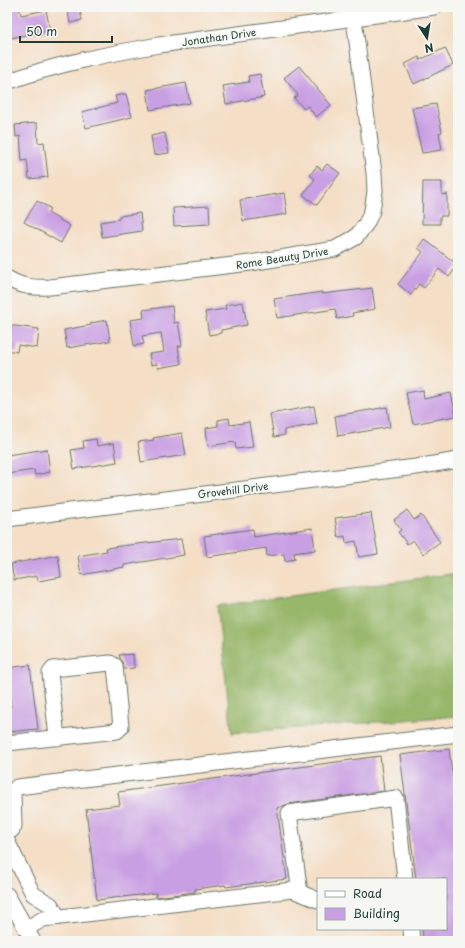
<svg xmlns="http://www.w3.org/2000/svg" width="465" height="948" font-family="'Playpen Sans',sans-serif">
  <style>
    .forest { fill: #98b76a; stroke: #5c7a4f }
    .building { fill: #c99fe3 }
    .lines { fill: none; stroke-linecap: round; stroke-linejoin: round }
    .minor-casing { stroke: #6a7567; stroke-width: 17 }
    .minor { stroke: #fff; stroke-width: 15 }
    .labels { text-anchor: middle; stroke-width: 4; stroke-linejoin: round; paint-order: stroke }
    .street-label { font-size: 10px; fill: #1f3d34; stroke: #f6f6f2 }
  </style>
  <rect width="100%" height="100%" fill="#f6f6f2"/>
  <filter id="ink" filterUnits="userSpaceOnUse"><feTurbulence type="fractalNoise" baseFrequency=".025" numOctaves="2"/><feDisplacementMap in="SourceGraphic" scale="8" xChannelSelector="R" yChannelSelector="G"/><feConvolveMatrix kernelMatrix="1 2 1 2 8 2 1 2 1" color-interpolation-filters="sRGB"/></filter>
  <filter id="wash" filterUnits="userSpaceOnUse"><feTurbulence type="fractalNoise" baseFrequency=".012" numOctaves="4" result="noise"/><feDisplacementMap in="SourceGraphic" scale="16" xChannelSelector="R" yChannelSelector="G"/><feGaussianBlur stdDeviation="0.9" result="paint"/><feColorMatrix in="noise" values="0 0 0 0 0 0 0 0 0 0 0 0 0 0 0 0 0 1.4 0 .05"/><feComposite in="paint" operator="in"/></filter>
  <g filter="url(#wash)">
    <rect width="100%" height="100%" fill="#f4dec5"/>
    <path class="forest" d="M458,573V716L232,733L217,606Z"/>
    <g id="blocks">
      <g class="building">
        <path d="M19,7L21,15L46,10L50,30L11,38L7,9Z"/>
        <path d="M67,7H79L82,20L70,23Z"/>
        <path d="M445,48L453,65L414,84L405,64L419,57L420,60Z"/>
        <path d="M299,66L331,105L316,117L308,106L304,109L294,98L298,95L284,78Z"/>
        <path d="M260,74L264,97L226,104L223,86L249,82L248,76Z"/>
        <path d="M186,83L190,103L150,110L147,90Z"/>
        <path d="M126,94L132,117L86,128L82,112L117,103L115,96Z"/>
        <path d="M436,104L442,132L439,133L442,150L422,153L412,108Z"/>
        <path d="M37,123L38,143L44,142L48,177L29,179L27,160L22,161L20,136L16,137L15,125Z"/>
        <path d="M165,133L169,153L154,155L151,136Z"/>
        <path d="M327,164L340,173L317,205L303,195L315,179L310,175L317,166L322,170Z"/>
        <path d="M423,182H442V195L447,194V216H440V224H422Z"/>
        <path d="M284,193L287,214L243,221L240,200Z"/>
        <path d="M37,201L50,208L48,213L70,226L61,243L24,222Z"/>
        <path d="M209,206L210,224L174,226L173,208Z"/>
        <path d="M140,213L142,231L102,237L100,222L119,219V216Z"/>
        <path d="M424,239L458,265L449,277L439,269L424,288L419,284L411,295L398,284L423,252L418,248Z"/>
        <path d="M372,288L375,309L352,313L353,316L337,319L335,309L277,318L274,299L322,292V294Z"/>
        <path d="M243,302L247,325L221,330V333L209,335L205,312L226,309L225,305Z"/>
        <path d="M172,306L174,323L178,322L182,346H178L181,364L158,368L157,364L151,365L149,354L164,352L161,333L142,336L144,344L134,346L130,320L144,318L143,310Z"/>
        <path d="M107,320L110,341L67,348L64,330L91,325V323Z"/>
        <path d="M7,325L39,329L37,348L18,345L17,352L7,350Z"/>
        <path d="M423,390L424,399L451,393L456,416L413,424L406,393Z"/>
        <path d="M314,406L317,424L284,430L285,435L274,437L270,414Z"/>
        <path d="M387,407L390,427L338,436L335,416Z"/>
        <path d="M229,418L230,425L249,422L253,447L236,449L235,442L208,446L206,428L218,426V420Z"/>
        <path d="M182,433L186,455L141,462L138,442L154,440L153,438Z"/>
        <path d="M96,439L97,446L114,443L117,462L74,469L71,450L84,448L83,441Z"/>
        <path d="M47,449L50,472L35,475L34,470L7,474V455Z"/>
        <path d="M407,510L414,520L421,515L440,542L423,554L413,540L407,544L398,532L401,530L394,520Z"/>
        <path d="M371,513L378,554L359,557L356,541L346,543L345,536L338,537L335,518Z"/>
        <path d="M312,528L315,550L294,553L295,559L285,561L284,554L267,556L266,548L207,557L204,536L253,529L254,537Z"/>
        <path d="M181,539L184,555L124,565V567L81,575L78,556L107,551L106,548L120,546Z"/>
        <path d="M58,555L61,577L38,581L37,576L14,580L11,564Z"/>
        <path d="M133,654L134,668L124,669L119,655Z"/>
        <path d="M30,665L38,729L7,732V708L11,707L7,668Z"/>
        <path d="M449,749L458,820V941H423L422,929H446V879H416L400,755Z"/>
        <path d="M380,756L384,791L288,804L277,808L287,879L226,887L225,885L195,889V892L156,897V893L97,900L86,809L120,805L118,792Z"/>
      </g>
    </g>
  </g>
  <g filter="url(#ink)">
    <use href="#blocks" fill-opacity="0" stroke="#6a7567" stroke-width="1"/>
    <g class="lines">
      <defs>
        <g id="minor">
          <path d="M7,82C56,64 108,54 159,45L434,7"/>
          <path d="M7,278C21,287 34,288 50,287L250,263L335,249L356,237L366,224L372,211L375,191L374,173L354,19"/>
          <path d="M7,519L416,467L458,460"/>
          <path d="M7,743L117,731L121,727L115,666L110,663L53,669L50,673L57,738"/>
          <path d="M7,832L12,830L14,826L13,792L17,787L458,734"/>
          <path d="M7,841L33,894L51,905L58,917"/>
          <path d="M300,893L289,813L396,798L405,879"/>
          <path d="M7,895L33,941"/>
          <path d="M26,929L43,919L293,890L318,900"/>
          <path d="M411,929L412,941"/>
        </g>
      </defs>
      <use href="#minor" class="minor-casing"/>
      <use href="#minor" class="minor"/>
    </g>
  </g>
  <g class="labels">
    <g class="street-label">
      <text transform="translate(219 37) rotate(-8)" y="4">Jonathan Drive</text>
      <text transform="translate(282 258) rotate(-9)" y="4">Rome Beauty Drive</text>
      <text transform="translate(233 490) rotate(-7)" y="4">Grovehill Drive</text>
    </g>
  </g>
  <rect width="465" height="948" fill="none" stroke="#f6f6f2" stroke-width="24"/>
  <rect x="317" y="878" width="130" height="52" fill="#f6f6f2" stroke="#a0aca6"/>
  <rect x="325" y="891" width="20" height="6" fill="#ffffff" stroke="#a0aca6"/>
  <text x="353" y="898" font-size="12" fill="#1f3d34">Road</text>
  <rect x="325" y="908" width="20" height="12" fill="#c99fe3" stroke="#a0aca6"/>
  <text x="353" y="918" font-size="12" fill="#1f3d34">Building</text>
  <g transform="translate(427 38) rotate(168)" stroke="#f6f6f2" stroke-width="3" paint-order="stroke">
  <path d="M0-3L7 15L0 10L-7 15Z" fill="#1f3d34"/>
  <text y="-6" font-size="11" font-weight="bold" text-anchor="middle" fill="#1f3d34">N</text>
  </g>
  <path d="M20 36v6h92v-6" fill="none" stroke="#1f3d34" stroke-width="2"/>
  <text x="26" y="36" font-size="12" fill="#1f3d34" stroke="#f6f6f2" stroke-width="3" paint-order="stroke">50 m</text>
</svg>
